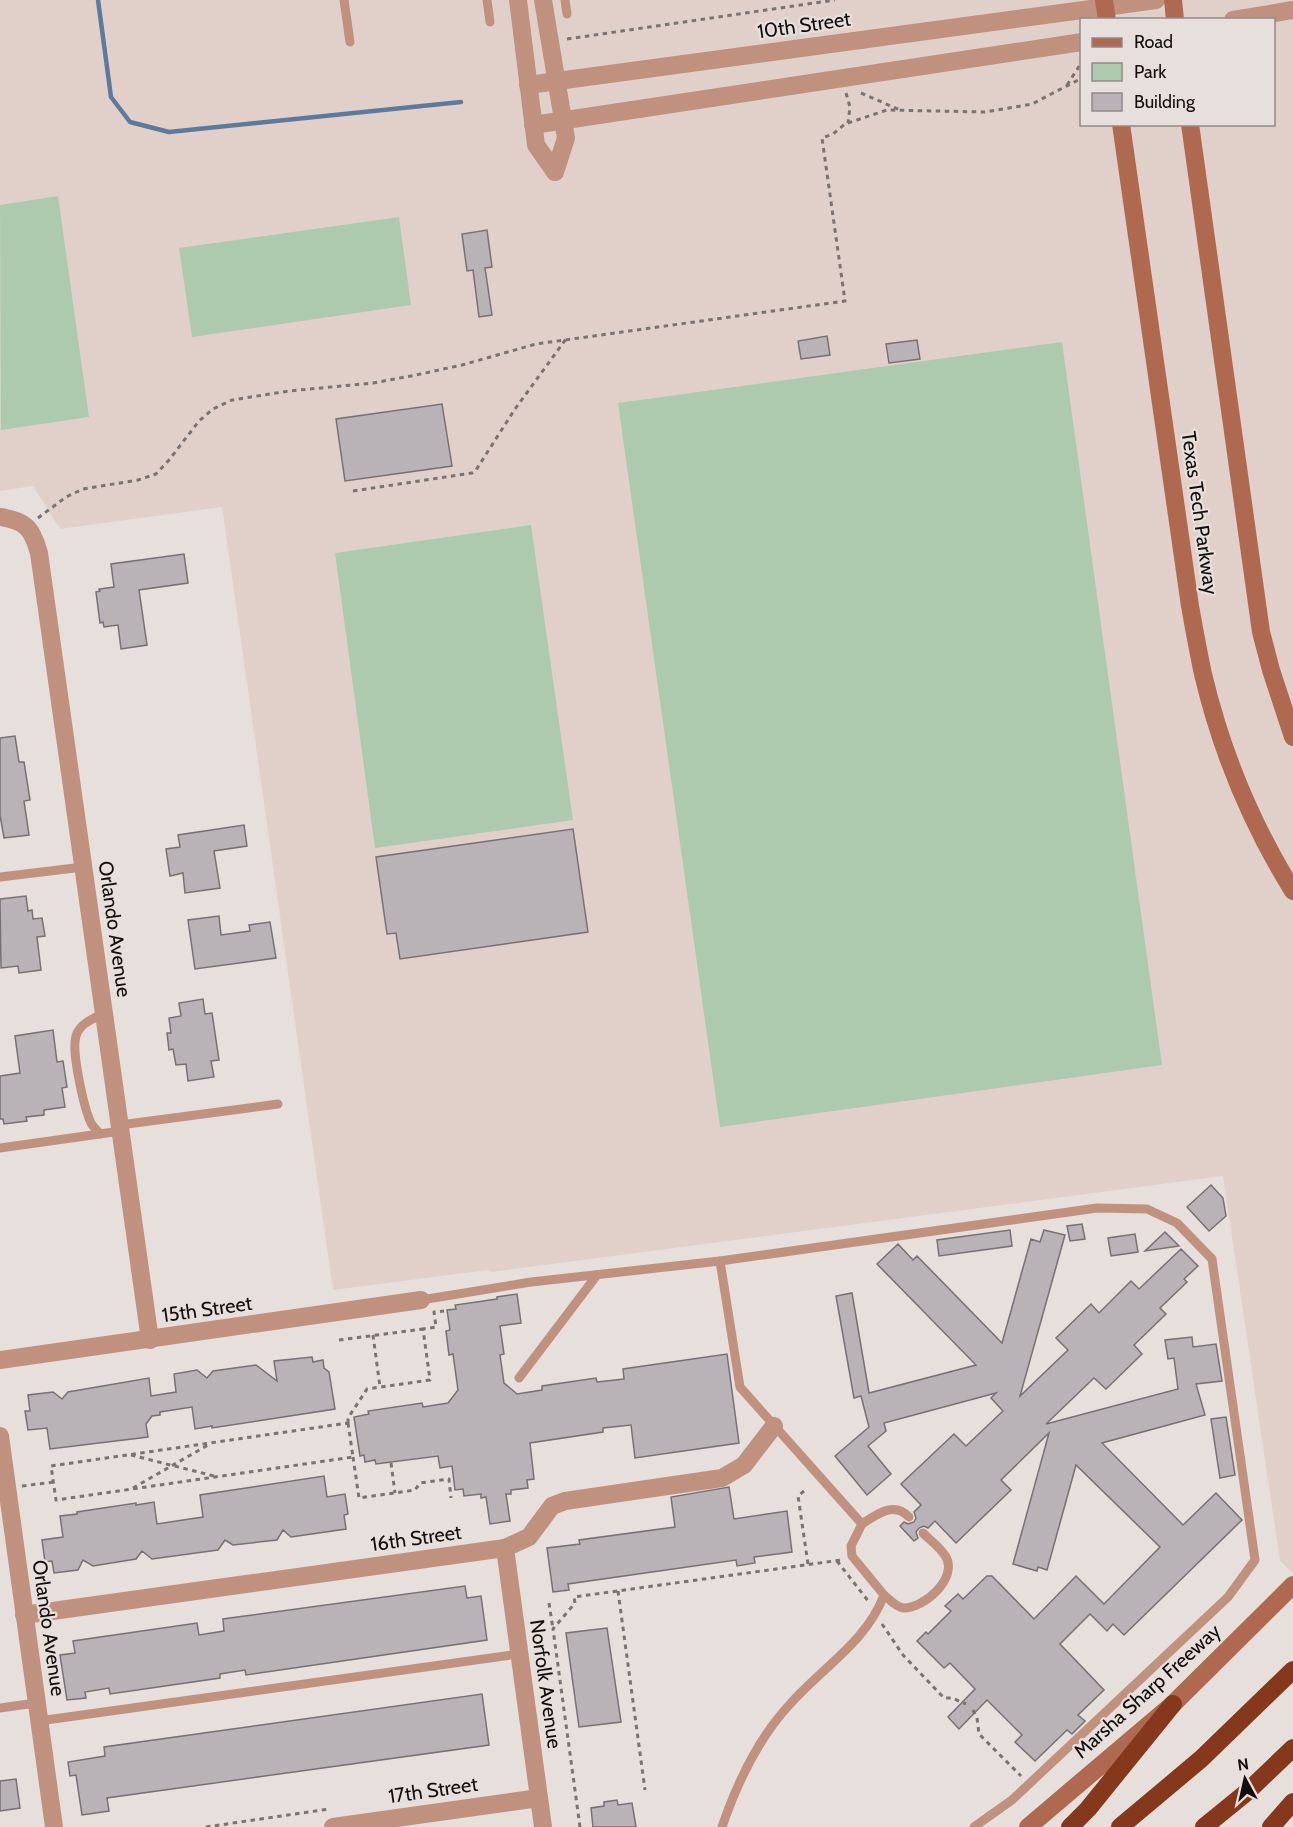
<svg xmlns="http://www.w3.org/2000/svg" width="1293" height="1827" font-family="Cabin,sans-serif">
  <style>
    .built { fill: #e1d0ca; fill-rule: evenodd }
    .green { fill: #adcaae }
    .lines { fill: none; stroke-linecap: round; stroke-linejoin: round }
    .stream { stroke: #5d7a9a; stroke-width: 4.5 }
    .building { fill: #b9b2b6; stroke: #777074; stroke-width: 1.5 }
    .path { stroke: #797371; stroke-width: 3; stroke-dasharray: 4.5 4.5; stroke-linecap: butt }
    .service { stroke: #c19180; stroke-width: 9 }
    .minor { stroke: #c19180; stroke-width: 18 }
    .tertiary { stroke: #c19180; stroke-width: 18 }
    .secondary { stroke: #ae6950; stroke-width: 18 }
    .motorway { stroke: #85381b; stroke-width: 18 }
    .labels { text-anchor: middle; stroke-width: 4.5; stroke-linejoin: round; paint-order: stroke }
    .street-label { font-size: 20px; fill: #110e0d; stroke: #e7dfdb }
  </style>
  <rect width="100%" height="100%" fill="#e7dfdb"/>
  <path class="built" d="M0,0H1293V1573L1280,1561L1223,1176L491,1272L488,1270L333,1290L222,507L60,529L33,486L0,491ZM1082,20H1274V124H1082Z"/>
  <g class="green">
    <path d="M58,196L89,417L1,430L0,205Z"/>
    <path d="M399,217L411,305L192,337L179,248Z"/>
    <path d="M1062,342L1162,1065L720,1127L618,403Z"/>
    <path d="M531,525L573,820L375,848L335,553Z"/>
  </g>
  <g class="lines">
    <path class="stream" d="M98,0L111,97L130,122L169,132L461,102"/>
  </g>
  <g class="building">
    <path d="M487,230L492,267L485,268L492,315L479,317L473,270L467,271L462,234Z"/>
    <path d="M827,336L830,355L801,359L798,341Z"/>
    <path d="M917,340L920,359L889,363L886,344Z"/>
    <path d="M442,404L452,466L345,481L336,419Z"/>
    <path d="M184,554L188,583L139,590L147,645L121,649L118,625L104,627L103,622L100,623L96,592L100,591L99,589L114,587L111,564Z"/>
    <path d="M15,736L19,762H24L30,800L24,801L29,835L4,838L0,815V738Z"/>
    <path d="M244,825L247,846L214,851L220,888L185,893L183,873L170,876L166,849L180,847L178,835Z"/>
    <path d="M573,829L588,932L400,959L396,933L387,934L376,857Z"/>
    <path d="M26,896L28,911L32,910L33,919L42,918L45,936L37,937L41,970L19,973L18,966L1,968L0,899Z"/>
    <path d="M219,916L221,935L250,931L249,925L270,922L276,958L195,969L188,920Z"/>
    <path d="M203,999L205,1014L212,1013L219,1060L211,1061L214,1077L188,1081L186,1064L176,1065L173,1049L169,1050L167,1033H171L169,1018L181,1016L179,1003Z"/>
    <path d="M53,1030L57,1062L63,1061L67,1087L62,1088L65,1107L44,1110V1115L26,1117L27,1121L4,1124L3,1119H0V1076L20,1073L15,1036Z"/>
    <path d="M1211,1185L1223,1198L1226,1216L1209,1231L1187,1207Z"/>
    <path d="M1082,1224L1085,1239L1070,1241L1067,1226Z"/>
    <path d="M1010,1230L1012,1246L939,1256L937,1240Z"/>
    <path d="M1044,1230L1065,1235L1020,1396L1068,1350L1056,1338L1091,1304L1099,1313L1131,1281L1139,1289L1181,1249L1198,1266L1184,1279L1187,1282L1160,1308L1166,1314L1134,1345L1142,1354L1106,1389L1094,1378L1046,1424L1178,1389L1174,1358L1168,1359L1165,1340L1192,1337L1193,1347L1216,1344L1222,1381L1196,1384L1205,1415L1102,1443L1183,1525L1216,1493L1242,1520L1124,1635L1113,1624L1107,1631L1090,1614L1060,1644L1104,1690L1078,1715L1085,1721L1072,1734L1067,1730L1035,1761L1015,1742L1022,1735L987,1700L959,1729L948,1717L975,1689L950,1663L944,1668L917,1641L926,1632L928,1634L951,1611L945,1606L958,1594L963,1599L987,1576H992L1034,1619L1076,1576L1104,1604L1160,1547L1076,1465L1047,1570L1038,1567L1037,1571L1013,1564L1049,1433L1001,1480L1011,1490L956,1543L935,1521L928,1528L924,1526L919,1528L916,1532L918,1538L914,1541L900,1526L904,1522L908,1524L914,1522L916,1518L914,1512L921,1505L901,1484L954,1434L966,1446L1003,1411L991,1398L996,1393L884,1423L886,1431L868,1446L891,1474L867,1495L835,1456L869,1427L861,1396L854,1398L836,1296L852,1293L869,1393L976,1365L877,1264L898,1244L913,1260L917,1256L1002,1343L1031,1239L1040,1242Z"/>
    <path d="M1165,1232L1179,1246L1145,1251Z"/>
    <path d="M1135,1234L1138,1252L1111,1256L1108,1238Z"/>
    <path d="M517,1294L521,1323L500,1326L504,1354L500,1355L504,1383L517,1394L542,1390V1386L596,1378L597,1382L624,1379L623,1369L727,1354L739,1443L635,1458L631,1425L603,1428V1432L530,1443L534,1479L527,1480L528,1488L511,1490V1494H506L510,1521L490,1524L486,1497L481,1498V1494L464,1496L463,1489L455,1490L452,1466L440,1468L438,1456L376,1464L375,1460L365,1462L364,1455L360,1456L354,1417L369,1414L368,1411L422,1403L423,1407L448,1403L458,1390L453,1354L449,1355L446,1331L450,1330L447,1310L456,1309L455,1305L497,1299V1297Z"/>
    <path d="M312,1357L313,1362L323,1360L324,1368L329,1372L335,1409L212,1428V1426L195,1429L192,1407L160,1412V1415L152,1416L146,1424L148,1437L50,1449L47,1428L28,1430L25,1411H30L28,1395L53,1392L62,1399L68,1392L149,1378L151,1396L176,1392L174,1374L197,1370L207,1378L213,1371L256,1365L277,1381L274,1361Z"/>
    <path d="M1226,1417L1235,1475L1220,1478L1211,1419Z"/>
    <path d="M324,1476L327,1497L345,1494L348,1514L344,1515L346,1529L291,1537L283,1530L277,1540L233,1545L225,1540L218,1550L152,1559L142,1551L136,1559L93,1566L83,1560L78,1570L54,1573L52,1561L45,1562L42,1540L63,1537L60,1516L77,1514V1512L136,1503V1505L154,1502L157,1524L183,1520L203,1517L200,1495Z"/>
    <path d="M729,1487L734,1519L787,1511L792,1552L754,1557L755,1563L737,1566L736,1560L568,1584L569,1590L553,1592L547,1548L580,1544L579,1540L675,1527L671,1497Z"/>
    <path d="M465,1586L467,1598L481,1596L487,1640L246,1675L245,1670L220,1674V1678L110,1694L109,1688L85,1692L86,1698L67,1700L60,1655L75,1653L73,1641L197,1623L199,1635L224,1631L223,1619Z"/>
    <path d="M607,1628L621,1722L579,1727L566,1633Z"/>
    <path d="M482,1694L489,1745L107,1798L109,1811L82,1815L76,1775L70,1776L68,1762L105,1756L104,1747Z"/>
    <path d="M16,1779L20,1808L0,1811V1781Z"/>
    <path d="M617,1800L618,1805L632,1803L636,1827H593L591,1808L604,1806V1802Z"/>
  </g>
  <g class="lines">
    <g class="path">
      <path d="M567,39L835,0"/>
      <path d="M1067,85L1082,62"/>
      <path d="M846,93L850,107L848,123"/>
      <path d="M861,93L900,110"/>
      <path d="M353,491L472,473L476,470L515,409L566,339"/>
      <path d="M38,518L66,497L83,489L138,480L156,474L169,460L199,421L213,409L232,400L289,391L373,383L416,375L462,365L536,344L845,301L822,138L833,134L845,124L887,110L985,112L1032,104L1082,78"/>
      <path d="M373,1335L380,1387"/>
      <path d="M339,1340L423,1329"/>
      <path d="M348,1423L353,1457L56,1500L51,1466Z"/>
      <path d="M348,1423V1418L367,1389L430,1380L423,1329L436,1327L434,1312L444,1311"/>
      <path d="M131,1455L214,1476"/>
      <path d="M353,1457L359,1498L415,1490L420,1483L449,1479L451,1498"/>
      <path d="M391,1463L395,1493"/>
      <path d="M22,1486L54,1482"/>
      <path d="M133,1488L208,1445"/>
      <path d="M804,1491L798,1496L808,1564"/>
      <path d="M837,1561L869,1602"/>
      <path d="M618,1591L645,1790"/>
      <path d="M549,1603L553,1629"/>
      <path d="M882,1624L903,1655L944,1698H952L966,1704"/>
      <path d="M973,1710L977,1718L979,1734L1021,1776"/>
      <path d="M206,1827L329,1809"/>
      <path d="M580,1827L553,1629L575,1603L574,1597L841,1560"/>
    </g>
    <g class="service">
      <path d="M344,0L350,42"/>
      <path d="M487,0L490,22"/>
      <path d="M565,0L567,14"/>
      <path d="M0,877L83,867"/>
      <path d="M120,1125L278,1104"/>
      <path d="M100,1134C97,1130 93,1127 91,1123C84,1108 71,1051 76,1036C80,1023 93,1019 104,1013"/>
      <path d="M0,1148L121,1131"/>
      <path d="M720,1261L740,1387L862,1524L851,1546L852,1556L884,1595C867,1641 823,1667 791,1703C759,1737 737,1783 722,1827"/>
      <path d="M421,1300L531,1282L720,1261L1097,1208L1147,1209L1177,1223L1212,1259L1255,1560L1228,1597L1012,1800L974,1827"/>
      <path d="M519,1378L597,1275"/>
      <path d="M862,1524C877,1514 894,1501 909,1517"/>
      <path d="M884,1595C889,1599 896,1607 903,1608C923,1609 958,1579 946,1557C941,1548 930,1540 923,1533"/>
      <path d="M0,1708L36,1703"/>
      <path d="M39,1721L519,1654"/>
    </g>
    <g class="minor">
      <path d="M518,0L536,145L555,172"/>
      <path d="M543,0L566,138L555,172"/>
      <path d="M528,85L1105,7"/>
      <path d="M533,125L1082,42"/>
      <path d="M0,517C26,521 32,528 39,553L150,1340"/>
      <path d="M0,1360L421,1300"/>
      <path d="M0,1436L54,1827"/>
      <path d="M505,1548L543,1827"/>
      <path d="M24,1615L505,1548L529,1537L552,1506L565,1501L722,1478L744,1465L774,1426"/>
      <path d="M333,1827L539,1798"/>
    </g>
    <g class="tertiary">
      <path d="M1105,7L1156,0"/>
      <path d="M1233,20L1293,10"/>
    </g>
    <g class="secondary">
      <path d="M1104,0L1107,20"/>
      <path d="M1173,0L1175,20"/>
      <path d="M1121,124L1190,606C1194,628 1198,651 1203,674C1221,750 1252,825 1293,891"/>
      <path d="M1190,124L1261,632L1271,670L1293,737"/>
      <path d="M1028,1827L1173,1704L1293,1585"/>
    </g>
    <g class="motorway">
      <path d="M1070,1827L1088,1809L1173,1704"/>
      <path d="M1120,1827L1201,1759L1293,1670"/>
      <path d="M1204,1827L1247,1792L1293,1748"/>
      <path d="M1271,1827L1293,1802"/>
    </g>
  </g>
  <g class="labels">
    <g class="street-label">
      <text transform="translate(804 25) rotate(-8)" y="7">10th Street</text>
      <text transform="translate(1200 513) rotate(82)" y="7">Texas Tech Parkway</text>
      <text transform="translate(115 929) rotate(82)" y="7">Orlando Avenue</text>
      <text transform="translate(207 1309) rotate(-8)" y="7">15th Street</text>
      <text transform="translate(416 1538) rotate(-8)" y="7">16th Street</text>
      <text transform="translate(49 1628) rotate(82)" y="7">Orlando Avenue</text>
      <text transform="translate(546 1684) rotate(82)" y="7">Norfolk Avenue</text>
      <text transform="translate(1147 1691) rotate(-42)" y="7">Marsha Sharp Freeway</text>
      <text transform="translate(433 1790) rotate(-8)" y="7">17th Street</text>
    </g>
  </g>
  <rect x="1080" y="18" width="195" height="108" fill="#e7dfdb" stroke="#918b89" stroke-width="1.5"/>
  <rect x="1092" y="38" width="30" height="9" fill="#ae6950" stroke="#918b89" stroke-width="1.5"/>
  <text x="1134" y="48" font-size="18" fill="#110e0d">Road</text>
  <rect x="1092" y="63" width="30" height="18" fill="#adcaae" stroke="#918b89" stroke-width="1.5"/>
  <text x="1134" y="78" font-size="18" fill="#110e0d">Park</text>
  <rect x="1092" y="93" width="30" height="18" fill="#b9b2b6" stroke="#918b89" stroke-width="1.5"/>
  <text x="1134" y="108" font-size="18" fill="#110e0d">Building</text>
  <g transform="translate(1245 1779) rotate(352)" stroke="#e7dfdb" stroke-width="4.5" paint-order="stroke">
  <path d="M0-4.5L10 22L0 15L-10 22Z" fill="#110e0d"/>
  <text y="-9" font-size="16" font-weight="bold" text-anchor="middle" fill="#110e0d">N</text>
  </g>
</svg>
